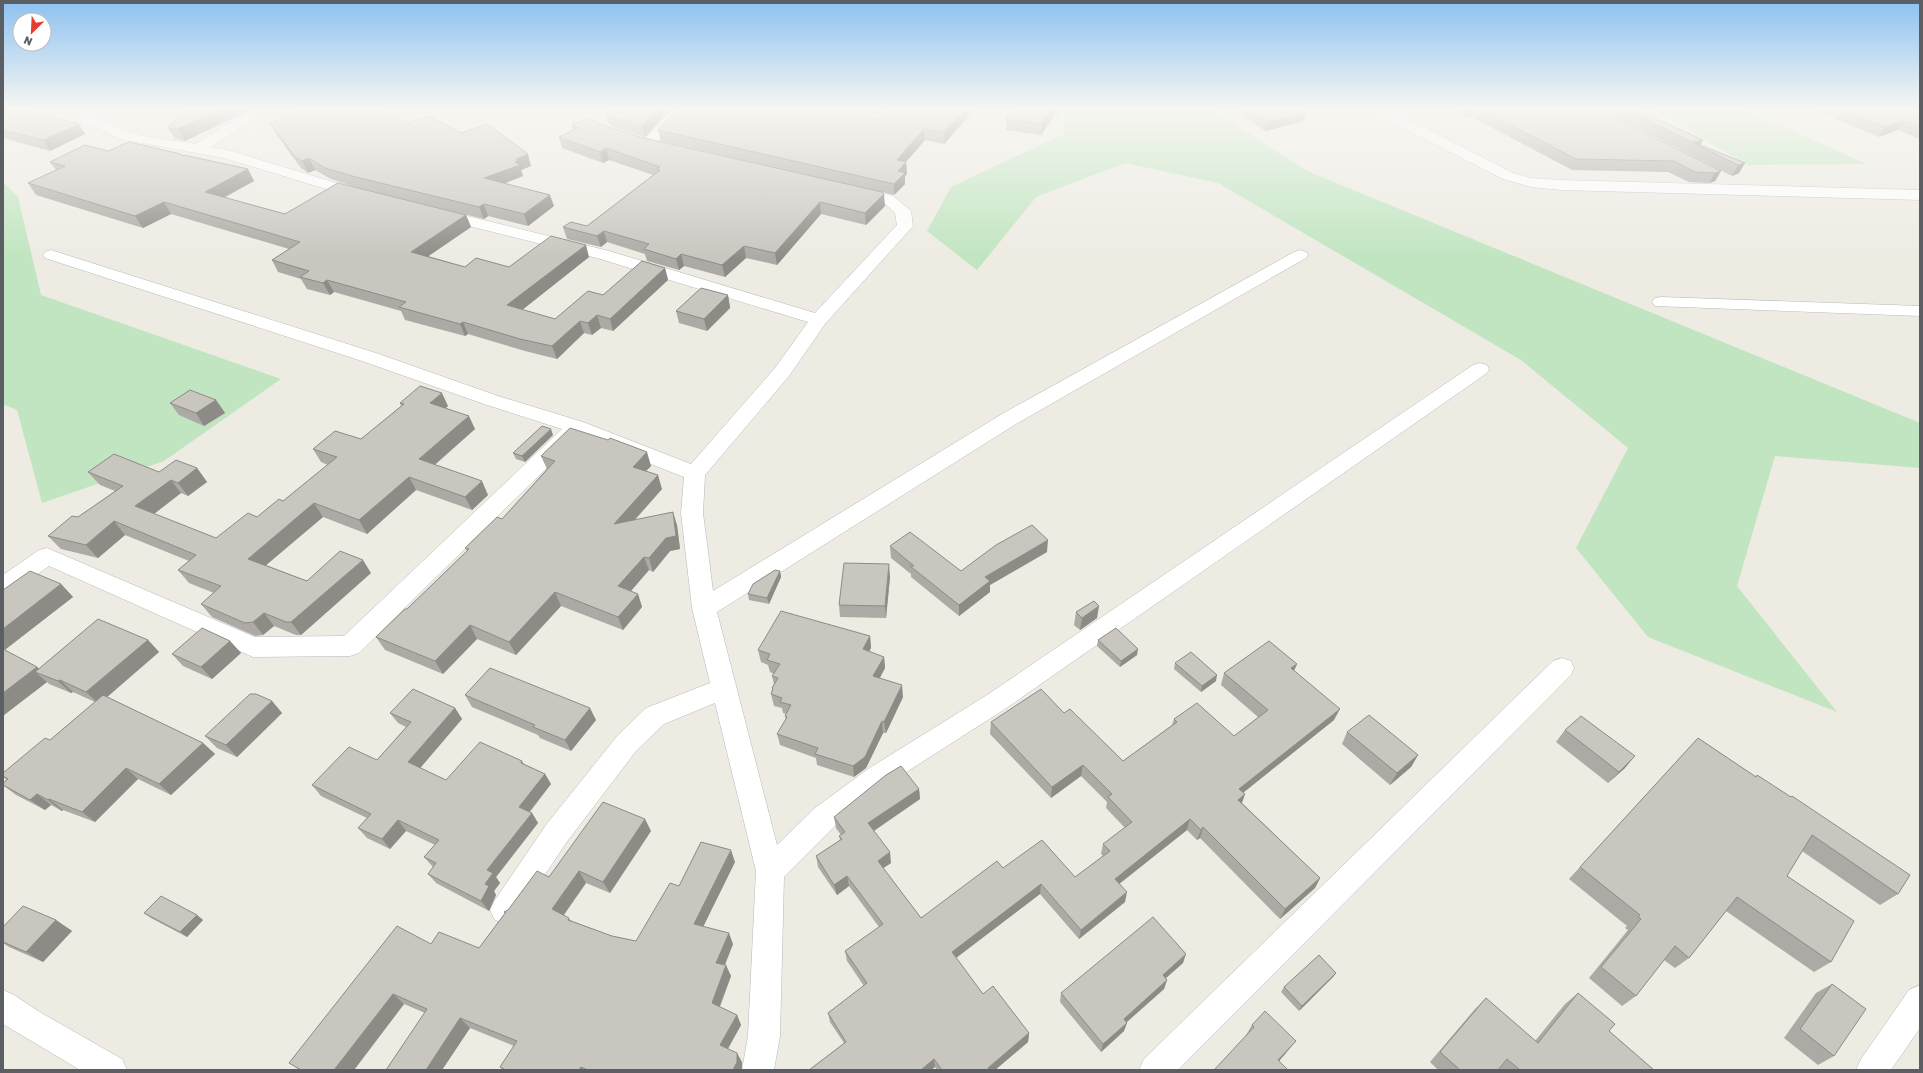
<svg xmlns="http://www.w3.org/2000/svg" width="1923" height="1073" font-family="Rubik,sans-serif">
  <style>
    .green { fill: #c0e5c0 }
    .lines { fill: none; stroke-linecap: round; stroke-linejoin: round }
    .minor-casing { stroke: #b6b9bd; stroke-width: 1 }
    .minor { fill: #fff; fill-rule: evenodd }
    .wall { fill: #adaaa5 }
    .shaded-wall { fill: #8d8b86 }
    .building { fill: #c9c6c0; stroke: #8d8b86 }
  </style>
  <rect width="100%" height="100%" fill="#eeebe3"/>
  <g class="green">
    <path d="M803,108H882L874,116H841Z"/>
    <path d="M1064,108H1209L1307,171L1920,423V468L1775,456L1737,586L1837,712L1648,637L1576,548L1628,448L1521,360L1218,183L1125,163L1036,197L977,270L927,231L951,187L1064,134Z"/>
    <path d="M1652,108H1739L1867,164L1748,165Z"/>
    <path d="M3,182L18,197L41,295L281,379L164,461L42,503L17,410L3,404Z"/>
  </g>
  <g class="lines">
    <defs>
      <g id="minor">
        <path d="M255,108H272L211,147L231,151L366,192L369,195L366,198H356L224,158L120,139L93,126L77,122L75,119L77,116C95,112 113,127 129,132C150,139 174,140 196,144Z"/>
        <path d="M673,108H688L653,147H643L641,144L643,141Z"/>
        <path d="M1368,108H1386L1513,173L1531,178L1561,180L1920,190V200L1561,190L1531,187L1503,179L1370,111Z"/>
        <path d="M856,187L893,196L911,211L913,226L825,324L789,376L705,475L703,513L713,591L1002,414L1294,252L1300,250L1306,252L1308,255L1306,258L1016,424L717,612L777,845L815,808L868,769L987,695L1473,365L1480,363L1487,365L1489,369L1487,373L1005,709L886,785L835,826L784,877L780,1036L774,1070H742L748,1036L756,871L715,703L664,724L636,751L566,843L515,920L505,924L495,920L490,910L495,900L546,825L618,735L646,708L710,683L692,608L681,513L684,477L579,436L359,653L350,656L253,657L49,566L11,593L3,596V575L39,550L47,548L255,637L344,636L562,429L484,404L362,361L45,258L43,255L45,252L51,250L57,252L376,353L498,396L583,422L691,464L775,368L808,322L597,258L433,217L431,214L433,211L439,209L609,251L815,313L897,225L895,213L883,202L851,195L848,192L851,189Z"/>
        <path d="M1661,297L1920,306V316L1655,306L1652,302L1655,298Z"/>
        <path d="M1562,658L1571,661L1574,668L1571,675L1178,1070H1139L1144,1059L1553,661Z"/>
        <path d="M1920,985V1028L1891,1070H1856L1861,1059L1909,990Z"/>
        <path d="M3,990L14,995L38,1011L122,1059L127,1070H80L3,1024Z"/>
      </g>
    </defs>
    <use href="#minor" class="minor-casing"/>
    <use href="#minor" class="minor"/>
  </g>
  <g class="wall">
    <path d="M3,108L79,124L85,134L50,151L3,138Z"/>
    <path d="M186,108L185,141L175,139L168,128Z"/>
    <path d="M671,108L645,137L616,128L608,123L605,112Z"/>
    <path d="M893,108H976L944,144L925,140L906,162L907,174L905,176V184L894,195L882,192L885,206L866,225L821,214L777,265L746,258L725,277L684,266L679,270L647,261L645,254L607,242L601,247L567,239L563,227L587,226L653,175L609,160L603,163L562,148L559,137L573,130L572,124L602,125L640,137L826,179L661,141L658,130L880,119Z"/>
    <path d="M1012,108H1063L1056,116H1054L1041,135L1006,130V119L1015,109Z"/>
    <path d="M1231,108H1300L1306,112L1304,121L1265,131Z"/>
    <path d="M1453,108H1595L1721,171L1715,181L1709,183L1689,182L1668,172L1572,170L1470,116L1465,117Z"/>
    <path d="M1599,108H1633L1700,145L1745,163L1739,173L1732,176Z"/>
    <path d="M1809,108H1920V139L1898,130L1879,137Z"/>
    <path d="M270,123H408L461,133L531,166L521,170L523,176L505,183L554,206L528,226L488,216L484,219L361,189L331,179L315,170L308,173L301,168L276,134Z"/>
    <path d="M108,151L182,156L254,181L224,198L285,214L466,215L471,227L428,256L465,267H509L589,257L522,310L555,319L603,295L665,268L668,280L613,331L601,328L592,335L584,333L557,359L525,351L468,334L465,336L405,320L401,311L334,292L330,295L307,289L301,279L278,272L272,260L289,249L171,214L143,228L36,195L28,183L56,170L50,162Z"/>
    <path d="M728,295L730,308L707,331L679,323L676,311Z"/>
    <path d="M216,400L225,413L204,426L179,415L170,403Z"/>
    <path d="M400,403L448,406L446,408L475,429L435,465L488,495L472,510L416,490L367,534L323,517L266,565L307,581L371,573L301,635H296L274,626L263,635L255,636L212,617L201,604L214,593L189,583L178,570L189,561L125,535L98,558L61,549L48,536L78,517L115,491L100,485L88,472H159L197,468L207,482L188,496L181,493L154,514L216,538L257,517L283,501L328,465L321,462L313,449L361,439L401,406Z"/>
    <path d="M553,435L525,462L516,459L513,453Z"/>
    <path d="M541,456L651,466L646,471L662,489L635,520L677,525L680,549L670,551L653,572L649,570L631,591L638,594L642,607L623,630L561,606L516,655L477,639L443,674L385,650L376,637L407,609L467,551L465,548L502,519L547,469Z"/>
    <path d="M890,546L961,571L1047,552L990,585V592L959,616L911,577V574L891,558Z"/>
    <path d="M780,571L781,577L769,604L749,600L748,594Z"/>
    <path d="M890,577L886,618L840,617L839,605Z"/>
    <path d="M61,584L73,597L5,650L37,667L39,669L148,640L159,652L107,697L203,743L215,754L171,795L138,779L95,822L63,810L62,811L51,805L45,810L16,795L3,785L7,780L3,777V773L50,740L95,702L73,692L71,693L49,684L47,682L4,715L3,714V590Z"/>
    <path d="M1076,612L1097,618L1080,630L1074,625Z"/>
    <path d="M870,636L871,648L869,652L884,657L885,668L880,678L903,697L886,733H883L866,768L854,777L817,765L816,758L780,745L777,734L786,720L785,716L786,714L783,713L782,708L774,706L771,694L772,691V688L774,684L772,676L774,674L770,672L768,665L761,662L758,650Z"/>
    <path d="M1098,640L1137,655L1120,667L1097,646Z"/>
    <path d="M230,641L241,653L212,679L183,666L172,654Z"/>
    <path d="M1175,663L1216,681L1201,692L1174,669Z"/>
    <path d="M1297,664L1294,671L1334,720L1243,793L1245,794L1242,803L1320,878L1315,888L1280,919L1200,838L1197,840L1187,830L1119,883L1125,902L1079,939L1040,894L956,958L983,994L1029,1033L1028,1042L995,1070H937L935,1067L931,1070H809L844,1043L830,1022L828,1013L864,986L847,961L845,951L879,927L849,886L837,895L818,867L816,856L840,840L839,836L841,835L836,828L834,817L919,789L920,799L874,831L891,863L883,868L921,918L1003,868L1075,877L1103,856L1101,854L1103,844L1125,828L1106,808L1107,802L1081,776L1051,798L990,734L991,722L1064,713L1123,761L1172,725L1174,719L1234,736L1258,717L1221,685L1224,673Z"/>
    <path d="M465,695L596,720L571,751L540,738L538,735L472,707Z"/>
    <path d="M272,701L282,713L237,757L217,748L205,736Z"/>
    <path d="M455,708L462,719L420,768L446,780L522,761L524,764L545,774L551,784L530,812L532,813L538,823L496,877L500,883L494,891L496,895L489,911L436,883L428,874L433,867L424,857L435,845L406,831L390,849L367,838L358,828L367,818L321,796L312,785L377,760L406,727L398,723L390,713Z"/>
    <path d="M1565,730L1625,768L1608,783L1556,742Z"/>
    <path d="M1347,732L1418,755L1411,767L1390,785L1342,744Z"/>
    <path d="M1698,738L1756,777L1790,797L1792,796L1898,894L1880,905L1802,851L1787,876L1831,962L1814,972L1726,911L1689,958L1675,968L1664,960L1636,996L1622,1006L1589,978L1628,930L1625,928L1627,926L1569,879Z"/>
    <path d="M651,831L610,893L586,883L564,915L572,921L612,936L636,941L679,886L735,862L703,927L733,944L725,965L731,976L720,1007L737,1015L741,1025L728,1049L742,1062V1070H503L500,1067L514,1046L470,1028L442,1070H386L425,1013L404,1004L354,1070H300L289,1063L431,944L479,948L505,913L504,912L508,910L549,877Z"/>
    <path d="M144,913L197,915L203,920L187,937L151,918Z"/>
    <path d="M56,920L72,931L43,962L9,947L3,943V927Z"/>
    <path d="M1183,963L1166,978L1167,980L1164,989L1127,1022L1124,1031L1101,1052L1060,1002L1061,993Z"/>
    <path d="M1336,973L1333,977L1299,1011L1281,992L1284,987Z"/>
    <path d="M1832,984L1834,1056L1818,1065L1784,1038L1816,993Z"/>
    <path d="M1578,993L1609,1031L1654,1070H1438L1430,1062L1475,1009L1486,998L1535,1041L1565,1004Z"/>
    <path d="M1252,1025L1286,1053L1279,1061L1245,1037Z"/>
  </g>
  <g class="shaded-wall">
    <path d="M224,108H254L185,141L178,129Z"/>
    <path d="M658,108H671L645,137L642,126Z"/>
    <path d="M966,108H976L944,144V132Z"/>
    <path d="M1052,108H1055L1054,116L1041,135V124Z"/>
    <path d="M1057,108H1063L1056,116Z"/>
    <path d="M1468,108H1472L1470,116L1465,117Z"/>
    <path d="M1306,112L1304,121L1265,131L1267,122Z"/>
    <path d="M1904,121L1898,130L1879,137L1885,127Z"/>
    <path d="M79,124L85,134L50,151L43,140Z"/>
    <path d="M924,129L925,140L897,172V160Z"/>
    <path d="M1703,140L1700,146L1692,143Z"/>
    <path d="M606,148L609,160L603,163L600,152Z"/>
    <path d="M528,154L531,166L521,170L523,176L488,190L484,178L515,162L516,159Z"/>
    <path d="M309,158L315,170L308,173L302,161Z"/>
    <path d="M906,162L907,174L905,176V184L894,195V184L898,171Z"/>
    <path d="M1745,163L1739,173L1732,176L1738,165Z"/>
    <path d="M248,169L254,181L211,204L205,192Z"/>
    <path d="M1721,171L1715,181L1709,183L1715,173Z"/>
    <path d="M884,194L885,206L866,225L865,213Z"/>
    <path d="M550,195L554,206L528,226L524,214Z"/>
    <path d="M164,202L171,214L143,228L135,216Z"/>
    <path d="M820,202L821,214L777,265L775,253Z"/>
    <path d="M484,204L488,216L484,219L479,207Z"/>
    <path d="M466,215L471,227L417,264L411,252Z"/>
    <path d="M604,231L607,242L601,247L597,236Z"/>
    <path d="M586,245L589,257L512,318L507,305Z"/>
    <path d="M744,246L746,258L725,277L722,265Z"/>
    <path d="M681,254L684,266L679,270L676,259Z"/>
    <path d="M665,268L668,280L613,331L610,319Z"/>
    <path d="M327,280L334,292L330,295L323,283Z"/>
    <path d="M728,295L730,308L707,331L704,319Z"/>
    <path d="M597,315L601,328L592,335L588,323Z"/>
    <path d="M580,321L584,333L557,359L552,346Z"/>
    <path d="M463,322L468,334L465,336L460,324Z"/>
    <path d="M442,393L448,406L437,416L430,403Z"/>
    <path d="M216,400L225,413L204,426L196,413Z"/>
    <path d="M469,416L475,429L426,472L419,459Z"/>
    <path d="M551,429L553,435L525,462L522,456Z"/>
    <path d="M647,452L651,466L637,480L633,467Z"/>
    <path d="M197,468L207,482L188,496L178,483Z"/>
    <path d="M658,475L662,489L619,537L614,524Z"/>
    <path d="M409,477L416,490L367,534L359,520Z"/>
    <path d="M171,480L181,493L146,520L135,506Z"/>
    <path d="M482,481L488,495L472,510L465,497Z"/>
    <path d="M314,503L323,517L258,572L248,559Z"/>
    <path d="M673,512L677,525L680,549L670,551L653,572L649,558Z"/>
    <path d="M114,521L125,535L98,558L86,545Z"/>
    <path d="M1048,540L1047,552L990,585V592L959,616V605L985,577Z"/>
    <path d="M644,557L649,570L623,600L618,586Z"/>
    <path d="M363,560L371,573L301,635L291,622Z"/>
    <path d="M889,564L890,577L886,618L885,606Z"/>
    <path d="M780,571L781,577L769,604L767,598Z"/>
    <path d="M61,584L73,597L3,651V629Z"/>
    <path d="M555,592L561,606L516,655L509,642Z"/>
    <path d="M638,594L642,607L623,630L618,617Z"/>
    <path d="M1099,606L1097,618L1080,630L1082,618Z"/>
    <path d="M264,613L274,626L263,635L253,622Z"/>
    <path d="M470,625L477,639L443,674L435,661Z"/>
    <path d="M870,636L871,648L864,661L863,649Z"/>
    <path d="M148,640L159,652L99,704L86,692Z"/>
    <path d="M230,641L241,653L212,679L201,667Z"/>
    <path d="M1138,649L1137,655L1120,667L1121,661Z"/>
    <path d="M884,657L885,668L874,688L873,676Z"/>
    <path d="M1297,664L1292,675L1291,668Z"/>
    <path d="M37,667L48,677L35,672L47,682L4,715L3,714V693Z"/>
    <path d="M1217,675L1216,681L1201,692L1202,686Z"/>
    <path d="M60,680L73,692L71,693L58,681Z"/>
    <path d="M902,685L903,697L886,733L884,722Z"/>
    <path d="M272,701L282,713L237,757L226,745Z"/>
    <path d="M455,708L462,719L416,773L408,762Z"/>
    <path d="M590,708L596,720L571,751L565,740Z"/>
    <path d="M1340,709L1334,720L1235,799L1239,789Z"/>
    <path d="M882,721L883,733L866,768L854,777L853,766Z"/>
    <path d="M203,743L215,754L171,795L159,784Z"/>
    <path d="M1418,755L1411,767L1390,785L1397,773Z"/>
    <path d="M1635,756L1625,768L1608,783Z"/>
    <path d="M1083,765L1081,776L1051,798L1052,787Z"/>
    <path d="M126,768L138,779L95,822L82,812Z"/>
    <path d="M545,774L551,784L525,817L519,807Z"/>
    <path d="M919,789L920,799L869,834L868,823Z"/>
    <path d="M37,794L51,805L45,810L30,800Z"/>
    <path d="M1245,794L1241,805L1238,800Z"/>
    <path d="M49,799L63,810L62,811L48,800Z"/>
    <path d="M532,813L538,823L496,877L500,883L494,891L496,895L489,911L481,901L487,870Z"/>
    <path d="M645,819L651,831L610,893L603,882Z"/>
    <path d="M1190,819L1187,830L1113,889L1115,879Z"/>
    <path d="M398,820L406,831L390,849L382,839Z"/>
    <path d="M1203,827L1200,838L1197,840L1201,830Z"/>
    <path d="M731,850L735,862L699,935L694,924Z"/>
    <path d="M890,852L891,863L879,871L878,861Z"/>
    <path d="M579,871L586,883L560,920L552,909Z"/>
    <path d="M847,876L849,886L837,895L834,885Z"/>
    <path d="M1320,878L1315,888L1280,919L1285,909Z"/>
    <path d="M1041,884L1040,894L952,961V952Z"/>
    <path d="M1127,892L1125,902L1079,939L1081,930Z"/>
    <path d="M197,915L203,920L187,937L180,932Z"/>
    <path d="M56,920L72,931L43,962L26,952Z"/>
    <path d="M729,933L733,944L721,974L716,963Z"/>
    <path d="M1186,954L1183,963L1159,984L1163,975Z"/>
    <path d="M726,965L731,976L717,1013L712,1003Z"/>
    <path d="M1336,973L1333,977L1299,1011L1302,1006Z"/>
    <path d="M1167,980L1164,989L1121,1027L1124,1019Z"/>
    <path d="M393,994L404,1004L354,1070H334Z"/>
    <path d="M737,1015L741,1025L724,1055L720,1045Z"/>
    <path d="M460,1018L470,1028L442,1070H426Z"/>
    <path d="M1127,1023L1124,1031L1101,1052L1103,1044Z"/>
    <path d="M1029,1033L1028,1042L995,1070H988V1068Z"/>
    <path d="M1296,1041L1286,1053L1271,1070L1278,1060Z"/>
    <path d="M737,1053L742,1062V1070H733Z"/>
    <path d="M934,1059L935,1067L931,1070H921Z"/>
    <path d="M581,1067L584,1070H579Z"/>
  </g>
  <g class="building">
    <path d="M3,108H21L79,124L43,140L3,130Z"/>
    <path d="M186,108H224L178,129L168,128L183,111Z"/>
    <path d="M310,108H376L408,123L425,117L428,118L431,117L461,133L487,124L528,154L516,159L518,161L515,162L520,165L484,178L550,195L524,214L484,204L479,207L356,177L325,168L309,158L302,161L295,157L270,123Z"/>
    <path d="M615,108H658L642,126L613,117L605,112Z"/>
    <path d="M678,108H824L880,119L893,108H966L944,132L924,129L897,160L906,162L898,171L905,173L894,184L658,130Z"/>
    <path d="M1015,108H1052L1041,124L1006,119Z"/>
    <path d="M1246,108H1300L1306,112L1267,122Z"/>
    <path d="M1478,108H1595L1721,171L1715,173L1695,172L1674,161L1576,159Z"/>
    <path d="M1623,108H1633L1703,140L1693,142L1745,163L1738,165Z"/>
    <path d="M1837,108H1920V127L1904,121L1885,127Z"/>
    <path d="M589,118L602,125L640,137L882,192L884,194L865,213L820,202L775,253L744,246L722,265L681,254L676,259L644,249L649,244L604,231L597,236L563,227L571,222L587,226L660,170L657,169L660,167L606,148L600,152L559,137L578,128L572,124Z"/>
    <path d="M129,142L181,154L182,156L184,155L248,169L205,192L285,214L338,183L466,215L411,252L465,267L476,258L509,267L551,236L586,245L507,305L555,319L588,291L603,295L642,261L665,268L610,319L597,315L588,323L580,321L552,346L520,339L463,322L460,324L399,307L406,302L327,280L323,283L300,277L309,271L272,260L300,242L164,202L135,216L28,183L65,166L50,162L85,145L108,151Z"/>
    <path d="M701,288L728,295L704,319L676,311Z"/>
    <path d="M420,386L442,393L430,403L469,416L419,459L482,481L465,497L409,477L359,520L314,503L248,559L307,581L340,551L363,560L291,622H286L264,613L253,622L245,623L201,604L221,586L178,570L196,555L114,521L86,545L48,536L72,516L78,517L123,486L88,472L114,454L159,472L176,460L197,468L178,483L171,480L135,506L216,538L248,513L257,517L279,499L283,501L337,457L313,449L335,431L361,439L404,404L400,403Z"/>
    <path d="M190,390L216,400L196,413L170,403Z"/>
    <path d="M542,426L551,429L522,456L513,453Z"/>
    <path d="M570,428L608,440L610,438L647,452L633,467L658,475L614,524L673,512L676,536L666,538L649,558L644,557L618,586L638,594L618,617L555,592L509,642L470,625L435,661L376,637L405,609H407L469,549L465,548L497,517L502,519L555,461L541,456Z"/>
    <path d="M1032,525L1048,540L985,577L990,581L959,605L910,566H914L890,546L910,532L961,571L996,545Z"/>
    <path d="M844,563L889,564L885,606L839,605Z"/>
    <path d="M775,570L780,571L767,598L748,594L753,584Z"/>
    <path d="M30,571L61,584L3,629V590Z"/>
    <path d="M1094,601L1099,606L1082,618L1076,612Z"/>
    <path d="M781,611L870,636L863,649L884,657L873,676L902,685L884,722L882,721L865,757L853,766L815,754L818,748L777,734L787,717L785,716L791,705L780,702L782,698L771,694L773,689L772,688L778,678L772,676L780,664L767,660L770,654L758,650Z"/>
    <path d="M98,619L148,640L86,692L60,680L58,681L35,672Z"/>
    <path d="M202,628L230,641L201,667L172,654Z"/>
    <path d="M1116,628L1138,649L1121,661L1098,640Z"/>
    <path d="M1269,641L1297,664L1291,668L1340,709L1239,789L1245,794L1238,800L1320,878L1285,909L1203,827L1201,830L1190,819L1115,879L1127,892L1081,930L1041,884L952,952L983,994L993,986L1029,1033L988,1068L989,1070H942L934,1059L921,1070H809L846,1042L828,1013L867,983L845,951L883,924L847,876L834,885L816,856L842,839L839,836L845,832L834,817L886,775L901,766L919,789L868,823L890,852L878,861L921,918L997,861L1003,868L1042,840L1075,877L1110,851L1103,844L1132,822L1108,797L1112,794L1083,765L1052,787L991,722L1041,689L1064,713L1070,709L1123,761L1177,722L1174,719L1197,703L1234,736L1268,710L1224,673Z"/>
    <path d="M3,649L37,667L3,693Z"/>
    <path d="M1191,652L1217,675L1202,686L1175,663Z"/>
    <path d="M490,668L590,708L565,740L533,727L535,725L465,695Z"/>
    <path d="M413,689L455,708L408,762L446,780L480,742L522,761L521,763L545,774L519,807L532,813L487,870L493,873L485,884L489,886L481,901L428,874L436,863L424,857L439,840L398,820L382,839L358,828L371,814L312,785L349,747L377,760L411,722L390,713Z"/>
    <path d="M250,694H256L272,701L226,745L205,736Z"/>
    <path d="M103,695L203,743L159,784L126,768L82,812L49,799L48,800L37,794L30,800L3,785V783L8,779L3,776V773L45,738L50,740Z"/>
    <path d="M1369,715L1418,755L1397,773L1347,732Z"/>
    <path d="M1581,716L1635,756L1619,772L1565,730Z"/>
    <path d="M1698,738L1756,777L1757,775L1791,797L1792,796L1910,875L1898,894L1812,835L1787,876L1854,921L1831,962L1737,897L1689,958L1675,946L1636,996L1601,967L1641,919L1638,917L1640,915L1580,867Z"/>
    <path d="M603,802L645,819L603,882L579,871L552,909L569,918L568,920L612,936L636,941L670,883L679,886L701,842L731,850L694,924L729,933L716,963L726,965L712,1003L737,1015L720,1045L737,1053V1062L733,1070H588L581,1067L579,1070H506L500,1067L517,1041L460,1018L426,1070H386L427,1009L393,994L334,1070H301L289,1063L397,926L431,944L439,932L479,948L506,912H504L508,910L537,871L549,877Z"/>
    <path d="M161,896L197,915L180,932L144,913Z"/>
    <path d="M23,906L56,920L26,952L3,942V927Z"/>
    <path d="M1153,917L1186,954L1163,975L1167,980L1124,1019L1127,1023L1103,1044L1061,993Z"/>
    <path d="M1319,955L1336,973L1302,1006L1284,987Z"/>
    <path d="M1832,984L1866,1009L1834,1056L1800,1029Z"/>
    <path d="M1578,993L1615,1024L1609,1031L1654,1070H1520L1507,1059L1498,1070H1458L1459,1069L1440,1052L1486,998L1538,1043Z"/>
    <path d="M1265,1011L1296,1041L1278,1060L1288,1070H1214L1254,1027L1252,1025Z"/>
  </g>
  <linearGradient id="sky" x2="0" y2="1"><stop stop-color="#8cc2f1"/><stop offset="0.42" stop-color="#f7f6f2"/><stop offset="1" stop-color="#f7f6f2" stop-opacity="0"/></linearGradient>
  <rect width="1923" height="259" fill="url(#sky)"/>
  <rect width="1923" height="1073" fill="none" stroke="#5b5f64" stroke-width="8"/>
  <g transform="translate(32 32) rotate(204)"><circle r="19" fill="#ffffff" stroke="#bdbfc1"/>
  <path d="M0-3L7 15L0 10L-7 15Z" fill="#e73d30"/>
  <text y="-6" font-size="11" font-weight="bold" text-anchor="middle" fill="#5b5f64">N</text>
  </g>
</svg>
